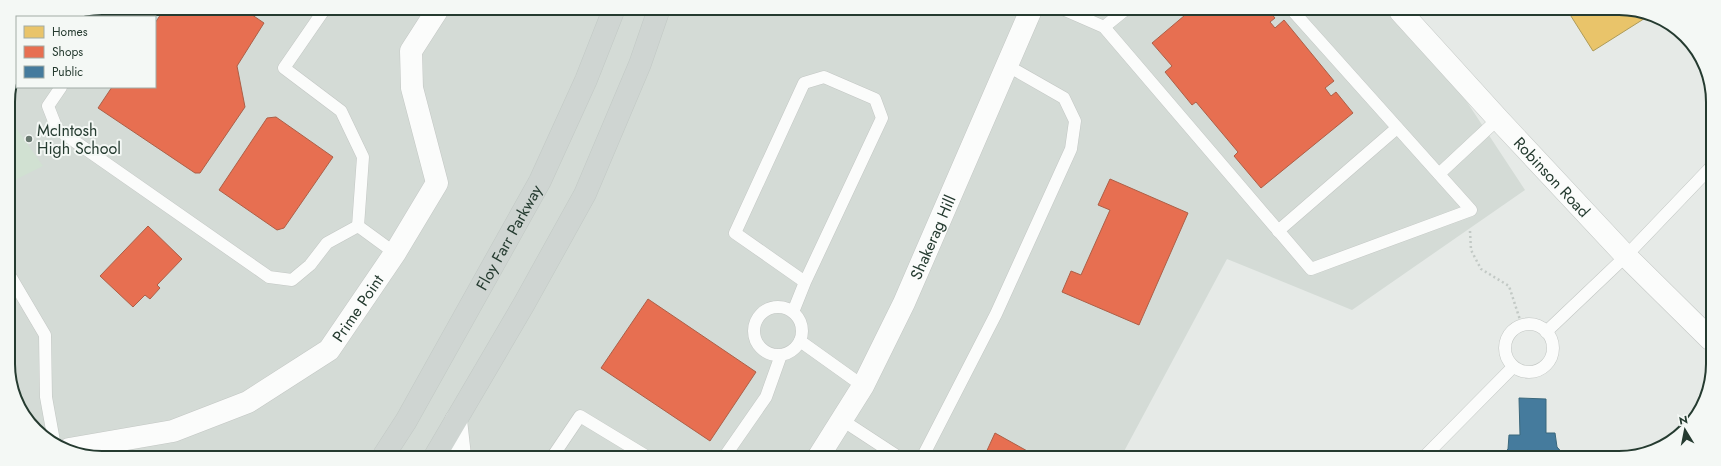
<svg xmlns="http://www.w3.org/2000/svg" width="1721" height="466" font-family="Jost,sans-serif">
  <style>
    .built { fill: #d4dbd6 }
    .green { fill: #d1e1d2 }
    .homes { fill: #e9c46a; stroke: #ae9b59 }
    .shops { fill: #e76f51; stroke: #ad5f47 }
    .public { fill: #457b9d; stroke: #3b687c }
    .lines { fill: none; stroke-linecap: round; stroke-linejoin: round }
    .service-casing { stroke: #c3c7c4; stroke-width: 13 }
    .minor-casing { stroke: #c3c7c4; stroke-width: 23 }
    .tertiary-casing { stroke: #c3c7c4; stroke-width: 23 }
    .primary-casing { stroke: #c2c9c5; stroke-width: 23 }
    .path { stroke: #c2c9c5; stroke-width: 2.5; stroke-dasharray: 2 3; stroke-linecap: butt }
    .service { stroke: #fbfcfb; stroke-width: 12 }
    .minor { stroke: #fbfcfb; stroke-width: 22 }
    .tertiary { stroke: #fbfcfb; stroke-width: 22 }
    .primary { stroke: #cfd5d2; stroke-width: 22 }
    .poi-dot { fill: #697870; stroke: #f4f8f5; stroke-width: 1.5 }
    .labels { text-anchor: middle; stroke-width: 4; stroke-linejoin: round; paint-order: stroke }
    .poi-label { font-size: 16px; fill: #253b30; stroke: #f4f8f5; text-anchor: start }
    .street-label { font-size: 16px; fill: #253b30; stroke: #f4f8f5 }
    .rim { fill: none; stroke: #253b30; stroke-width: 2 }
  </style>
  <rect width="100%" height="100%" fill="#e6eae7"/>
  <path class="built" d="M102,8L1407,11L1525,190L1352,310L1227,259L1121,457L78,455L35,430L10,382L8,96L17,63V87H155V17H63L66,15Z"/>
  <path class="green" d="M8,117L43,166L9,183Z"/>
  <path class="homes" d="M1572,11H1643L1650,15L1593,51L1569,13Z"/>
  <g class="shops">
    <path d="M165,8H242L264,23L237,66L245,107L200,173H195L98,108L112,87H155V23Z"/>
    <path d="M1191,10H1268L1275,18L1270,22L1275,28L1284,20L1334,81L1325,88L1331,96L1336,92L1353,113L1261,188L1234,156L1238,152L1196,102L1192,105L1165,72L1172,66L1152,43Z"/>
    <path d="M276,117L333,157L284,228L277,230L219,190L267,118Z"/>
    <path d="M1110,179L1188,213L1139,325L1062,292L1071,271L1081,275L1110,210L1098,205Z"/>
    <path d="M148,226L182,259L157,285L160,288L150,299L145,295L133,307L100,276Z"/>
    <path d="M648,299L756,372L710,441L601,368Z"/>
    <path d="M9,313L15,341L10,342Z"/>
    <path d="M995,433L1038,457H984Z"/>
  </g>
  <path class="public" d="M1519,398L1546,399V433H1555L1557,447L1567,458H1500L1508,449L1509,435H1520Z"/>
  <g class="lines">
    <defs>
      <g id="service">
        <path d="M324,10L284,68L341,111L363,157L358,226"/>
        <path d="M1065,10L1104,27L1311,269L1471,210L1292,10"/>
        <path d="M108,17L114,8"/>
        <path d="M1104,27L1125,10"/>
        <path d="M61,87L48,106L57,129L269,277L292,280L310,265L327,243L358,226L395,253"/>
        <path d="M1439,174L1498,119"/>
        <path d="M1278,231L1397,128"/>
        <path d="M9,274L45,335L46,397L54,441"/>
        <circle cx="778" cy="331" r="24"/>
        <path d="M793,312L805,282L882,118L875,99L824,77L804,83L735,233L805,282"/>
        <circle cx="1529" cy="348" r="24"/>
        <path d="M1546,332L1626,256L1711,167"/>
        <path d="M800,341L863,386"/>
        <path d="M842,420L897,456"/>
        <path d="M553,456L580,416L646,456"/>
        <path d="M725,456L766,397L781,355"/>
        <path d="M923,456L996,314L1071,149L1075,121L1064,98L1008,66"/>
        <path d="M1424,457L1513,367"/>
      </g>
      <g id="minor">
        <path d="M456,420L460,456"/>
        <path id="s1" d="M69,449L173,431L248,402L329,350L395,253L437,183L412,88L411,51L438,9"/>
        <path id="s2" d="M819,456L863,386L904,303L1031,10"/>
      </g>
      <g id="tertiary">
        <path id="s3" d="M1400,11L1498,119L1626,256L1710,339"/>
      </g>
      <g id="primary">
        <path id="s4" d="M384,455L406,421L540,181L586,80L614,9"/>
        <path d="M435,456L524,304L585,194L640,64L659,9"/>
      </g>
    </defs>
    <use href="#service" class="service-casing"/>
    <use href="#minor" class="minor-casing"/>
    <use href="#tertiary" class="tertiary-casing"/>
    <use href="#primary" class="primary-casing"/>
    <path class="path" d="M1470,231L1471,250L1481,269L1509,286L1522,326"/>
    <use href="#service" class="service"/>
    <use href="#minor" class="minor"/>
    <use href="#tertiary" class="tertiary"/>
    <use href="#primary" class="primary"/>
  </g>
  <circle class="poi-dot" cx="29" cy="139" r="4"/>
  <g class="labels">
    <g class="poi-label">
      <text x="37" y="136">McIntosh<tspan x="37" dy="18">High School</tspan></text>
    </g>
    <g class="street-label">
      <text dy="6" stroke="none"><textPath href="#s3" startOffset="225">Robinson Road</textPath></text>
      <text dy="6" stroke="none"><textPath href="#s4" startOffset="251">Floy Farr Parkway</textPath></text>
      <text dy="6" stroke="none"><textPath href="#s2" startOffset="247">Shakerag Hill</textPath></text>
      <text dy="6" stroke="none"><textPath href="#s1" startOffset="333">Prime Point</textPath></text>
    </g>
  </g>
  <path d="M0 0H1721V466H0ZM102 15H1619A87 87 0 0 1 1706 102V364A87 87 0 0 1 1619 451H102A87 87 0 0 1 15 364V102A87 87 0 0 1 102 15Z" fill="#f4f8f5" fill-rule="evenodd"/>
  <path class="rim" d="M102 15H1619A87 87 0 0 1 1706 102V364A87 87 0 0 1 1619 451H102A87 87 0 0 1 15 364V102A87 87 0 0 1 102 15Z"/>
  <rect x="16" y="16" width="140" height="72" fill="#f4f8f5" stroke="#a1aca6"/>
  <rect x="24" y="26" width="20" height="12" fill="#e9c46a" stroke="#a1aca6"/>
  <text x="52" y="36" font-size="12" fill="#253b30">Homes</text>
  <rect x="24" y="46" width="20" height="12" fill="#e76f51" stroke="#a1aca6"/>
  <text x="52" y="56" font-size="12" fill="#253b30">Shops</text>
  <rect x="24" y="66" width="20" height="12" fill="#457b9d" stroke="#a1aca6"/>
  <text x="52" y="76" font-size="12" fill="#253b30">Public</text>
  <g transform="translate(1685 430) rotate(350)" stroke="#f4f8f5" stroke-width="3" paint-order="stroke">
  <path d="M0-3L7 15L0 10L-7 15Z" fill="#253b30"/>
  <text y="-6" font-size="11" font-weight="bold" text-anchor="middle" fill="#253b30">N</text>
  </g>
</svg>
